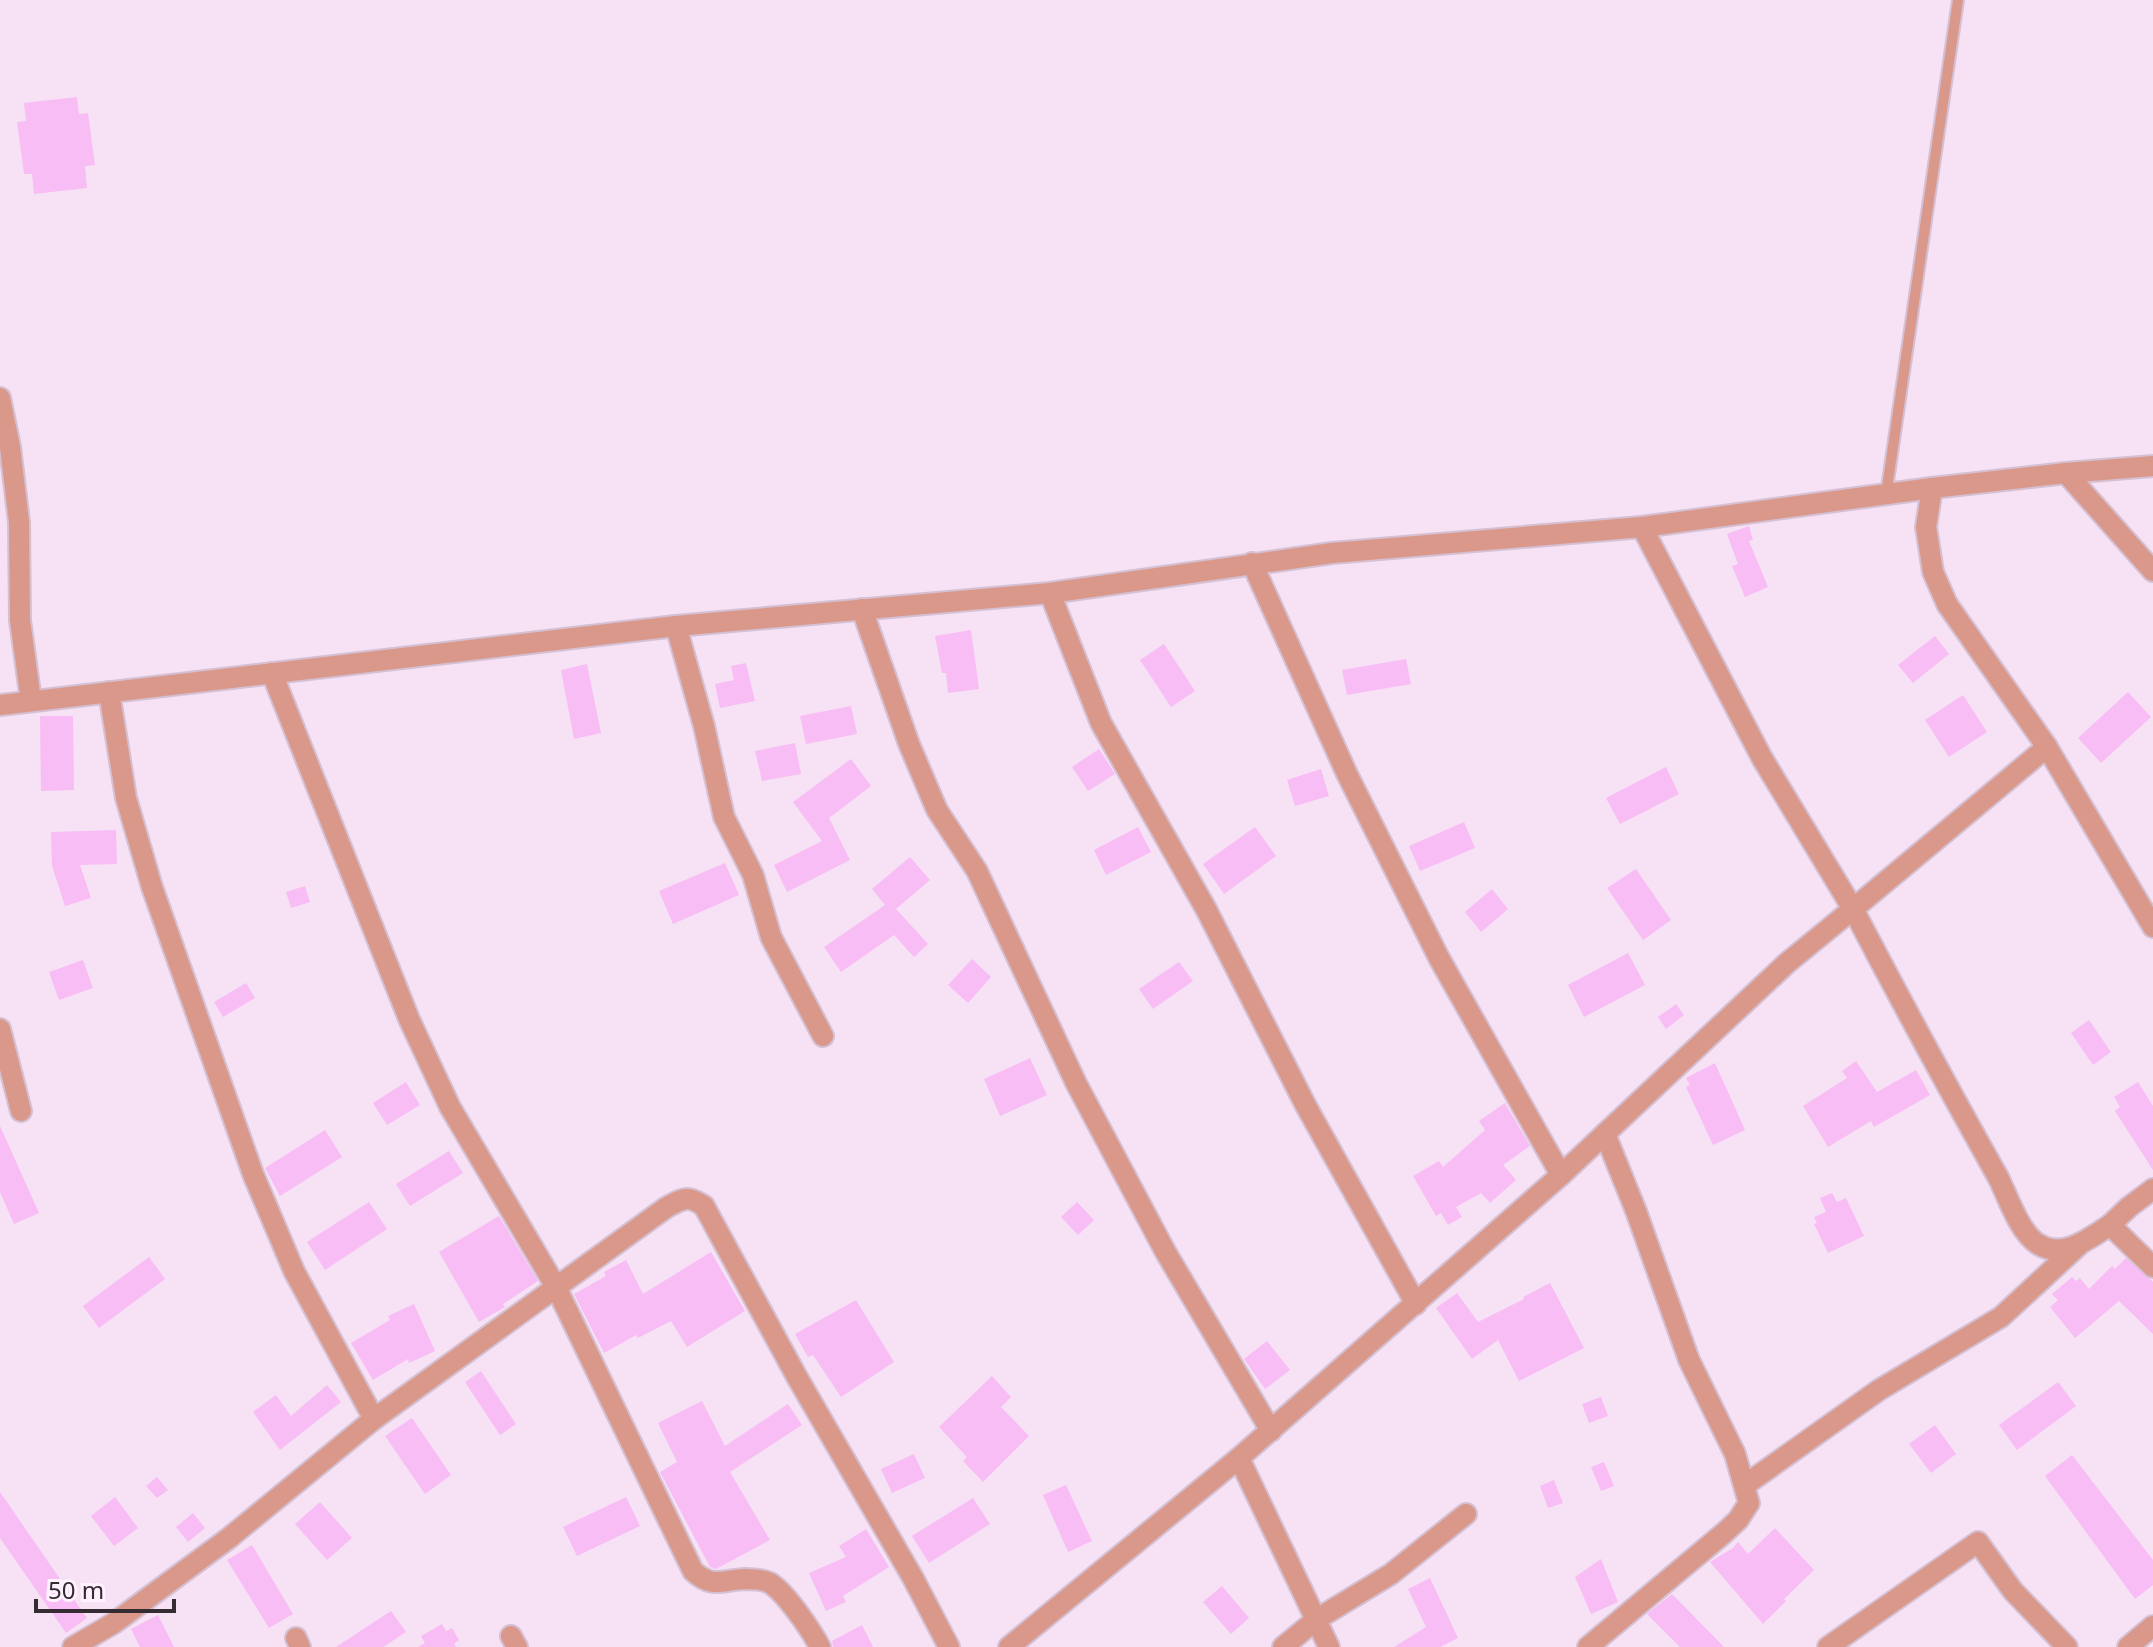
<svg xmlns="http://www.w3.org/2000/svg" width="2153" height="1647" font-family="'Noto Sans',sans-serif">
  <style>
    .building { fill: #f8bdf5 }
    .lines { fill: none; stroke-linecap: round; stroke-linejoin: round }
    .service-casing { stroke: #d4c0d2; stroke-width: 14 }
    .minor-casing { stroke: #d4c0d2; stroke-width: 24 }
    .service { stroke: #da988a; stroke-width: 10 }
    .minor { stroke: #da988a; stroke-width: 20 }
  </style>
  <rect width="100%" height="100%" fill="#f7e1f5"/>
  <g class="building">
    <path d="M77,97L79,114L88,113L95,165L85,166L87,188L34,194L32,174H24L17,122L26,121L24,103Z"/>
    <path d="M1749,526L1753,540L1749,541L1768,587L1745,597L1732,566L1738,564L1727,534Z"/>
    <path d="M971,630L979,689L948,693L946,673H942L935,636Z"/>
    <path d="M1935,636L1949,654L1913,683L1898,665Z"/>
    <path d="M1164,644L1195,691L1171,707L1140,660Z"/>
    <path d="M1406,659L1411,684L1347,695L1342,670Z"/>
    <path d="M746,663L755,701L720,708L715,684L734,680L731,666Z"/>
    <path d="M587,664L601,733L574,739L561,670Z"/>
    <path d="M2128,692L2151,717L2101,763L2078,738Z"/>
    <path d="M1963,695L1987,732L1949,757L1925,720Z"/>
    <path d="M851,706L857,734L806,744L800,716Z"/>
    <path d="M40,716H73L74,790L41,791Z"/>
    <path d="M795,743L801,774L762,781L755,751Z"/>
    <path d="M1099,749L1115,774L1088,791L1072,767Z"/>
    <path d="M851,759L871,786L829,818L850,860L787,892L774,865L822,841L793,802Z"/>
    <path d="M1666,767L1679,794L1620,824L1606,798Z"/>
    <path d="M1321,769L1329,796L1295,806L1287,780Z"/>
    <path d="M1464,822L1475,848L1420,871L1409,846Z"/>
    <path d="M1138,827L1151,852L1106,875L1094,850Z"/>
    <path d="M1255,827L1276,856L1224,894L1203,864Z"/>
    <path d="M116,830L117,864L80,865L91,898L65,906L52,866L51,832Z"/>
    <path d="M910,857L930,880L896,909L928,944L914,957L894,935L841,972L824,947L885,905L872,889Z"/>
    <path d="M725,863L739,895L673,924L659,891Z"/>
    <path d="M1636,869L1671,920L1643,940L1607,888Z"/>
    <path d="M305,886L310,902L291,908L286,892Z"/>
    <path d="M1492,889L1508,909L1481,932L1465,912Z"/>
    <path d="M1628,953L1645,985L1584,1017L1568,985Z"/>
    <path d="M972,959L991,977L968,1003L948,985Z"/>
    <path d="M83,960L93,988L59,1000L49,972Z"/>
    <path d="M1179,962L1193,981L1153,1009L1139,989Z"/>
    <path d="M246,983L255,998L223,1017L214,1002Z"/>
    <path d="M1676,1004L1684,1015L1666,1029L1658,1017Z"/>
    <path d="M2089,1020L2111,1052L2093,1065L2071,1033Z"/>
    <path d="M1030,1058L1047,1095L1000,1116L984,1079Z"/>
    <path d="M1856,1061L1877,1092L1916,1070L1930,1095L1874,1127L1871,1121L1828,1147L1803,1106L1847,1078L1842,1071Z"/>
    <path d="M1715,1063L1745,1130L1713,1145L1686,1087L1690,1085L1686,1078Z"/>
    <path d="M406,1082L420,1105L387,1125L373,1103Z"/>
    <path d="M2138,1082L2153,1106V1170L2115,1111L2120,1107L2114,1097Z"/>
    <path d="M1505,1103L1530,1146L1503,1165L1516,1180L1490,1203L1481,1193L1456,1207L1462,1217L1448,1225L1441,1213L1436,1216L1413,1176L1439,1161L1443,1167L1485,1130L1479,1121Z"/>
    <path d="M0,1126L39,1213L14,1224L0,1192Z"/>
    <path d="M325,1130L342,1157L280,1196L265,1168Z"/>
    <path d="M449,1151L463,1173L410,1206L396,1184Z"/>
    <path d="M1832,1193L1837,1202L1846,1198L1864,1236L1828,1253L1814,1224L1817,1223L1814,1217L1826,1212L1820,1198Z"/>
    <path d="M369,1202L387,1229L325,1270L307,1242Z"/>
    <path d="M1077,1202L1094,1220L1078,1235L1061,1217Z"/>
    <path d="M499,1216L538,1281L503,1304L505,1307L479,1322L439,1252Z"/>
    <path d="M711,1252L745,1311L687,1347L671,1321L638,1338L636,1335L604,1353L574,1294L606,1276L604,1272L626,1260L643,1294Z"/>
    <path d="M149,1257L165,1279L99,1328L83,1306Z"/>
    <path d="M2126,1258L2153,1282V1334L2119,1301L2075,1338L2050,1307L2058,1300L2052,1294L2072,1277L2076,1281L2080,1278L2089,1289L2112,1266L2115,1269Z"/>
    <path d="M1550,1283L1584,1348L1519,1381L1498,1340L1472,1359L1436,1308L1457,1293L1478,1322L1524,1299L1523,1297Z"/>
    <path d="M856,1300L894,1362L841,1397L813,1355L808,1357L795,1334Z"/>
    <path d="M414,1304L435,1351L409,1363L408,1359L373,1380L351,1343L390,1320L388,1316Z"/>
    <path d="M1267,1341L1290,1370L1265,1389L1244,1359Z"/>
    <path d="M481,1371L516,1424L500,1435L465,1382Z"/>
    <path d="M992,1376L1011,1397L1001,1407L1029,1436L983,1482L963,1461L967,1457L939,1427Z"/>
    <path d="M2058,1382L2076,1406L2017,1450L1999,1425Z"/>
    <path d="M327,1385L341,1402L280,1450L253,1412L276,1395L291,1416Z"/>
    <path d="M1601,1397L1608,1416L1589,1423L1582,1404Z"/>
    <path d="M702,1401L725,1446L788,1404L802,1425L730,1472L770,1540L716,1569L710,1567L660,1472L677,1462L658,1423Z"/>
    <path d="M412,1418L451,1475L425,1494L385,1436Z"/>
    <path d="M1935,1425L1956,1454L1931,1473L1909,1444Z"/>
    <path d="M914,1454L925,1478L892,1493L881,1469Z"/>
    <path d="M2072,1455L2153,1560V1585L2135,1599L2045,1476Z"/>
    <path d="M1604,1462L1614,1486L1601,1491L1591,1467Z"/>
    <path d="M157,1477L168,1490L157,1498L146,1486Z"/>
    <path d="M1554,1480L1563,1503L1548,1508L1540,1486Z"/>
    <path d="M1066,1485L1092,1541L1068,1552L1043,1495Z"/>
    <path d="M0,1492L87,1618L66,1633L0,1538Z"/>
    <path d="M115,1497L138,1528L114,1546L91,1516Z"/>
    <path d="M626,1497L640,1526L577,1556L563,1527Z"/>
    <path d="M973,1498L990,1524L929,1563L912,1536Z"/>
    <path d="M320,1502L352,1538L327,1560L295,1524Z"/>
    <path d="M193,1513L205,1528L188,1542L176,1527Z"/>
    <path d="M1775,1528L1814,1570L1784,1599L1786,1601L1763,1624L1710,1562L1733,1548L1738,1542L1748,1554Z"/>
    <path d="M866,1529L889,1567L843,1596L846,1602L826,1611L809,1573L846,1557L839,1546Z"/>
    <path d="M252,1545L293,1614L269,1628L227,1560Z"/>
    <path d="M1601,1559L1618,1602L1591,1614L1575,1577Z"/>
    <path d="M1430,1578L1458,1638L1440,1647H1394L1426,1627L1408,1589Z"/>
    <path d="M1222,1586L1249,1618L1231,1634L1203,1602Z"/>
    <path d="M1672,1594L1724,1647H1680L1647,1614Z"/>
    <path d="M391,1611L406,1632L383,1647H336Z"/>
    <path d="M158,1615L174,1647H140L131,1629Z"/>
    <path d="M442,1624L446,1631L452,1628L459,1640L454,1644L456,1647H418L425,1643L421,1636Z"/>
    <path d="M862,1625L873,1647H833L832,1641Z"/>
  </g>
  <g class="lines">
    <defs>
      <path id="service" d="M1886,495L1958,0"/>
      <g id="minor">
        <path d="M0,398L10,447L19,522L20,620L31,701"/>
        <path d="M2066,473L2153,571"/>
        <path d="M1932,488L1926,527L1933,572L1947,604L2047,747L2153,927"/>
        <path d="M1252,563L1347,774L1439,958L1561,1175"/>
        <path d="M1050,593L1101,723L1206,909L1306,1106L1416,1304"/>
        <path d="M862,609L909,744L937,810L977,871L1076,1083L1165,1251L1271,1431"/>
        <path d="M676,626L704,726L724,817L753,875L771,937L823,1036"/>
        <path d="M272,673L409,1019L450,1107L556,1287L693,1571C713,1589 721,1580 745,1579C752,1579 764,1580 770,1583C786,1593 811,1630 820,1647"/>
        <path d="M109,692L126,798L152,887L253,1174L294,1271L374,1419"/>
        <path d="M0,705L676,626L1050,593L1332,553L1642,527L1932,488L2066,473L2153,466"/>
        <path d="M2047,747L1853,909C1900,999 1948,1088 1998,1177C2008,1197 2019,1232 2038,1244C2063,1260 2090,1238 2110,1225L2153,1267"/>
        <path d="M0,1029L21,1111"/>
        <path d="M2110,1225L2129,1207L2153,1189"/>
        <path d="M1745,1485L1879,1390L2001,1317L2079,1245"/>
        <path d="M511,1636L517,1647"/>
        <path d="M296,1638L300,1647"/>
        <path d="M73,1647L114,1623L229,1538L374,1419L667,1207C684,1198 688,1195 704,1206L797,1377L913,1578L949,1647"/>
        <path d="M1009,1647L1239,1458"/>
        <path d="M1283,1647L1317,1619L1391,1574L1466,1514"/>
        <path d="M1329,1647L1239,1458L1561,1175L1787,963L1853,909L1762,758L1642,527"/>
        <path d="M1588,1647L1724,1533L1738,1520L1749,1503L1735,1454L1689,1360L1636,1211L1605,1134"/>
        <path d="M1828,1647L1978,1542L2013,1591L2067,1647"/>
        <path d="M2128,1647L2153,1626"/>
      </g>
    </defs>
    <use href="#service" class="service-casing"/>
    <use href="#minor" class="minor-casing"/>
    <use href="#service" class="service"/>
    <use href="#minor" class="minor"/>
  </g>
  <path d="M36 1599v12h138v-12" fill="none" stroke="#342b33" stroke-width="4"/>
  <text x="48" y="1599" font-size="24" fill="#342b33" stroke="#fff1fe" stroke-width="6" paint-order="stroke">50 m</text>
</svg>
